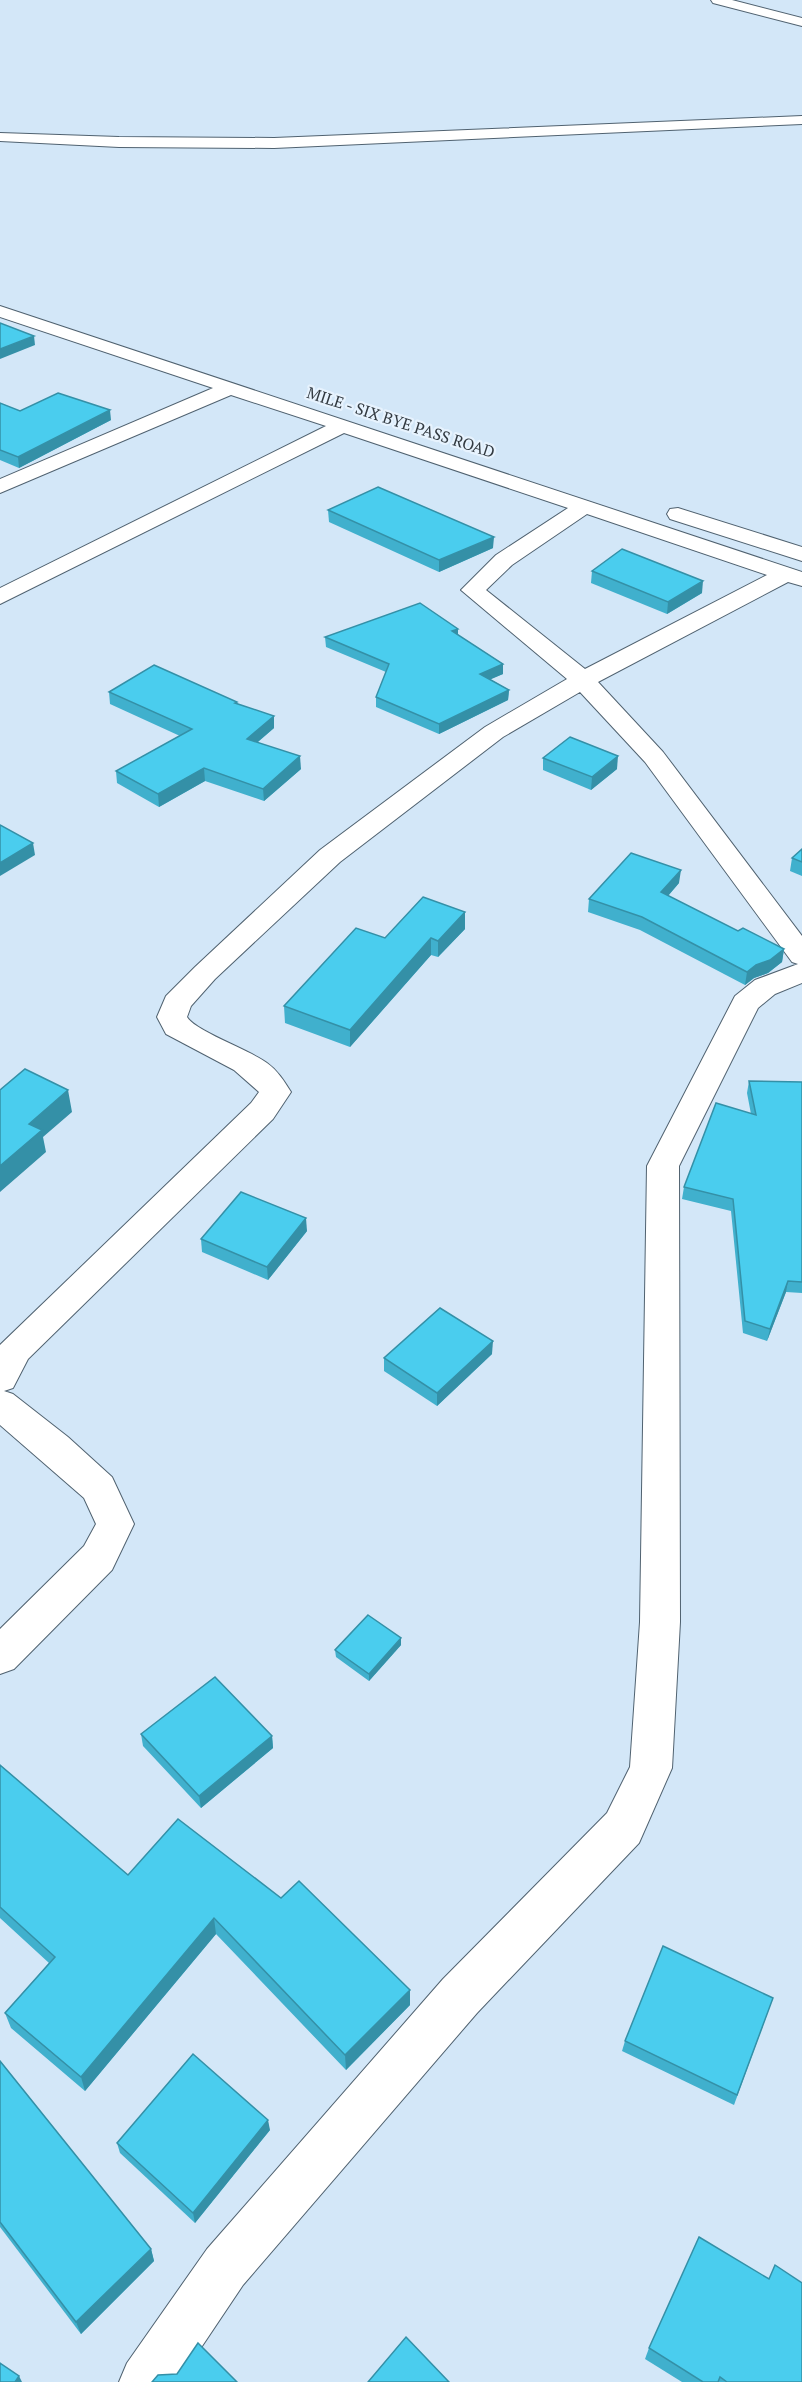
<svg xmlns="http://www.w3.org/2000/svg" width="802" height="2382" font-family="'PT Serif',serif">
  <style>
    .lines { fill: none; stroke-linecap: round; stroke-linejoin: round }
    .minor-casing { stroke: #506270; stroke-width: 2 }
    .minor { fill: #fff; fill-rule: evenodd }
    .wall { fill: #40b0cd }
    .shaded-wall { fill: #3490a7 }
    .building { fill: #4acdee; stroke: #3490a7; stroke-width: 1.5 }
    .labels { text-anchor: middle; stroke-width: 4.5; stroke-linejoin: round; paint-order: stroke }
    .far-street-label { font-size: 16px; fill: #323a41; stroke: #e7f3fe }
  </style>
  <rect width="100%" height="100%" fill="#d3e7f8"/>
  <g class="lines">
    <defs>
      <g id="minor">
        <path d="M711,0H732L802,18V26L713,3Z"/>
        <path d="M802,116V124L274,148L119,147L0,141V133L119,137L274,138Z"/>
        <path d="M0,306L802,572V586L788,582L598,682L663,752L802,936V983L775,994L758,1008L679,1166L680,1622L672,1768L639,1843L477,2013L243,2285L178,2382H119L127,2363L207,2249L443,1979L607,1813L630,1767L640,1622L647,1166L735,996L755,980L798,964L792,962L645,762L580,692L503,737L340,862L215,979L191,1006L187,1017C195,1031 250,1050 267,1063C278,1071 284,1081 291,1092L273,1119L28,1359L13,1388L4,1391L13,1394L68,1437L112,1477L134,1524L112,1570L14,1669L0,1674V1629L84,1546L96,1524L84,1498L0,1425V1345L251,1103L259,1092L234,1070L166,1034L157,1017L166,996L195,967L320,850L485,727L567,679L461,590L496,555L568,508L344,433L0,604V588L326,426L231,395L0,493V479L213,388L0,317ZM587,514L767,575L585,669L486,590L512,565Z"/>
        <path d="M678,508L802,547V561L670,519L667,514L670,509Z"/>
      </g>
    </defs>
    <use href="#minor" class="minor-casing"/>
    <use href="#minor" class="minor"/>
  </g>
  <g class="wall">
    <path d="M0,403L20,411L111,420L19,468L0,460Z"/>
    <path d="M328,510L493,548L439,572L329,522Z"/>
    <path d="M592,571L702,593L667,614L591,583Z"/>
    <path d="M458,635L503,664V674L490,679L509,690L508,700L439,734L376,707V697L386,672L326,647L325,637Z"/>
    <path d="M109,692L237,704L274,728L258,742L301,769L264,801L205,781L159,807L117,783L116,771L180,736L110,704Z"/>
    <path d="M543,758L617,769L591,790L543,770Z"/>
    <path d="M802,849V876L790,871L792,858Z"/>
    <path d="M679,883L668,896L738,931L784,949L782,962L768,973L754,978L745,985L640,930L588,912L589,899Z"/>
    <path d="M465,929L438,957L431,955L350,1047L285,1023L284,1006L385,938Z"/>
    <path d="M749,1081L802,1082V1293L786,1292L767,1341L743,1333L731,1211L682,1199L684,1187L751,1114L747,1093Z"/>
    <path d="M307,1231L268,1280L202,1252L201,1239Z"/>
    <path d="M492,1354L437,1406L384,1371V1358Z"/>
    <path d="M401,1645L369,1681L336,1657L335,1650Z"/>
    <path d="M141,1734L272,1736L273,1748L201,1808L143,1746Z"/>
    <path d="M0,1765L128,1875L410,2005L346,2070L216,1934L85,2091L11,2028L5,2013L49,1963L0,1918Z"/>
    <path d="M773,1998L734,2105L622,2051L625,2041Z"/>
    <path d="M0,2061L151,2249L154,2261L81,2334L0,2227Z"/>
    <path d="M270,2130L195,2223L120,2153L117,2143Z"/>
    <path d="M769,2279L802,2382H682L645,2359L649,2348Z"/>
  </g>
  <g class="shaded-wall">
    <path d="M34,336L35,345L0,359V349Z"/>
    <path d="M110,410L111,420L19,468L18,457Z"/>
    <path d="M494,537L493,548L439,572V560Z"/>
    <path d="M703,581L702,593L667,614L668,602Z"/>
    <path d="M458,629V639L452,631Z"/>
    <path d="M503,664V674L480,684V674Z"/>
    <path d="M509,690L508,700L439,734V724Z"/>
    <path d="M274,716V728L247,751V739Z"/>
    <path d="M300,756L301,769L264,801L263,789Z"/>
    <path d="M618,756L617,769L591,790L592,777Z"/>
    <path d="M204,768L205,781L159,807L158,794Z"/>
    <path d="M33,843L35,855L0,876V863Z"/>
    <path d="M681,870L679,883L660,905L661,892Z"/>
    <path d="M465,912V929L438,957V941Z"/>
    <path d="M431,938V955L350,1047V1030Z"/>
    <path d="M784,949L782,962L768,973L754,978L745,985L747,972L756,965Z"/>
    <path d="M68,1090L72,1112L43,1137L46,1152L0,1192V1166L29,1124Z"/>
    <path d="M306,1218L307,1231L268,1280L267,1267Z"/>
    <path d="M788,1281L786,1292L767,1341L770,1329Z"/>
    <path d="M493,1341L492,1354L437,1406V1393Z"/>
    <path d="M401,1638V1645L369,1681V1674Z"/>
    <path d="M272,1736L273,1748L201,1808L199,1796Z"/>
    <path d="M214,1918L216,1934L85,2091L81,2077Z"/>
    <path d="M410,1990V2005L346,2070L345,2055Z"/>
    <path d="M268,2120L270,2130L195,2223L193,2213Z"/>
    <path d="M151,2249L154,2261L81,2334L76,2322Z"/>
    <path d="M19,2376L22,2382H15Z"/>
  </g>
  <g class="building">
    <path d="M0,323L34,336L0,349Z"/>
    <path d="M58,393L110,410L18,457L0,450V403L20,411Z"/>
    <path d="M378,487L494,537L439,560L328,510Z"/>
    <path d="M622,549L703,581L668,602L592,571Z"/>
    <path d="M420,603L458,629L452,631L503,664L480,674L509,690L439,724L376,697L389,664L325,637Z"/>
    <path d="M154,665L237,702L235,703L274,716L247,739L300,756L263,789L204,768L158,794L116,771L192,729L109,692Z"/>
    <path d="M570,737L618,756L592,777L543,758Z"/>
    <path d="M0,825L33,843L0,863Z"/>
    <path d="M802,849V862L792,858Z"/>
    <path d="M631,853L681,870L661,892L738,931L743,928L784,949L770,960L756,965L747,972L642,917L589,899Z"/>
    <path d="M423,897L465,912L438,941L431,938L350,1030L284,1006L356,928L385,938Z"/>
    <path d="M25,1069L68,1090L29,1124L42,1130L0,1166V1090Z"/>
    <path d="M749,1081L802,1082V1282L788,1281L770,1329L745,1321L733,1199L684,1187L716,1103L756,1115Z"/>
    <path d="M241,1192L306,1218L267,1267L201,1239Z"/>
    <path d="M440,1308L493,1341L437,1393L384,1358Z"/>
    <path d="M368,1615L401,1638L369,1674L335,1650Z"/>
    <path d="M215,1677L272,1736L199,1796L141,1734Z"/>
    <path d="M0,1765L128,1875L178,1819L281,1898L299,1881L410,1990L345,2055L214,1918L81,2077L5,2013L55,1957L0,1907Z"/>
    <path d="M663,1946L773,1998L737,2095L625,2041Z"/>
    <path d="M193,2054L268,2120L193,2213L117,2143Z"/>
    <path d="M0,2061L151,2249L76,2322L0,2222Z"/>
    <path d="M699,2237L769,2279L775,2265L802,2283V2382H727L720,2377L718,2382H703L649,2348Z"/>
    <path d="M406,2337L449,2382H368Z"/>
    <path d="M198,2343L237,2382H152L158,2375L177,2374Z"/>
    <path d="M0,2363L19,2376L15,2382H0Z"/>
  </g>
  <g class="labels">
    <g class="far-street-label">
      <text transform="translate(401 422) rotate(18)" y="6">MILE - SIX BYE PASS ROAD</text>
    </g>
  </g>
</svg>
